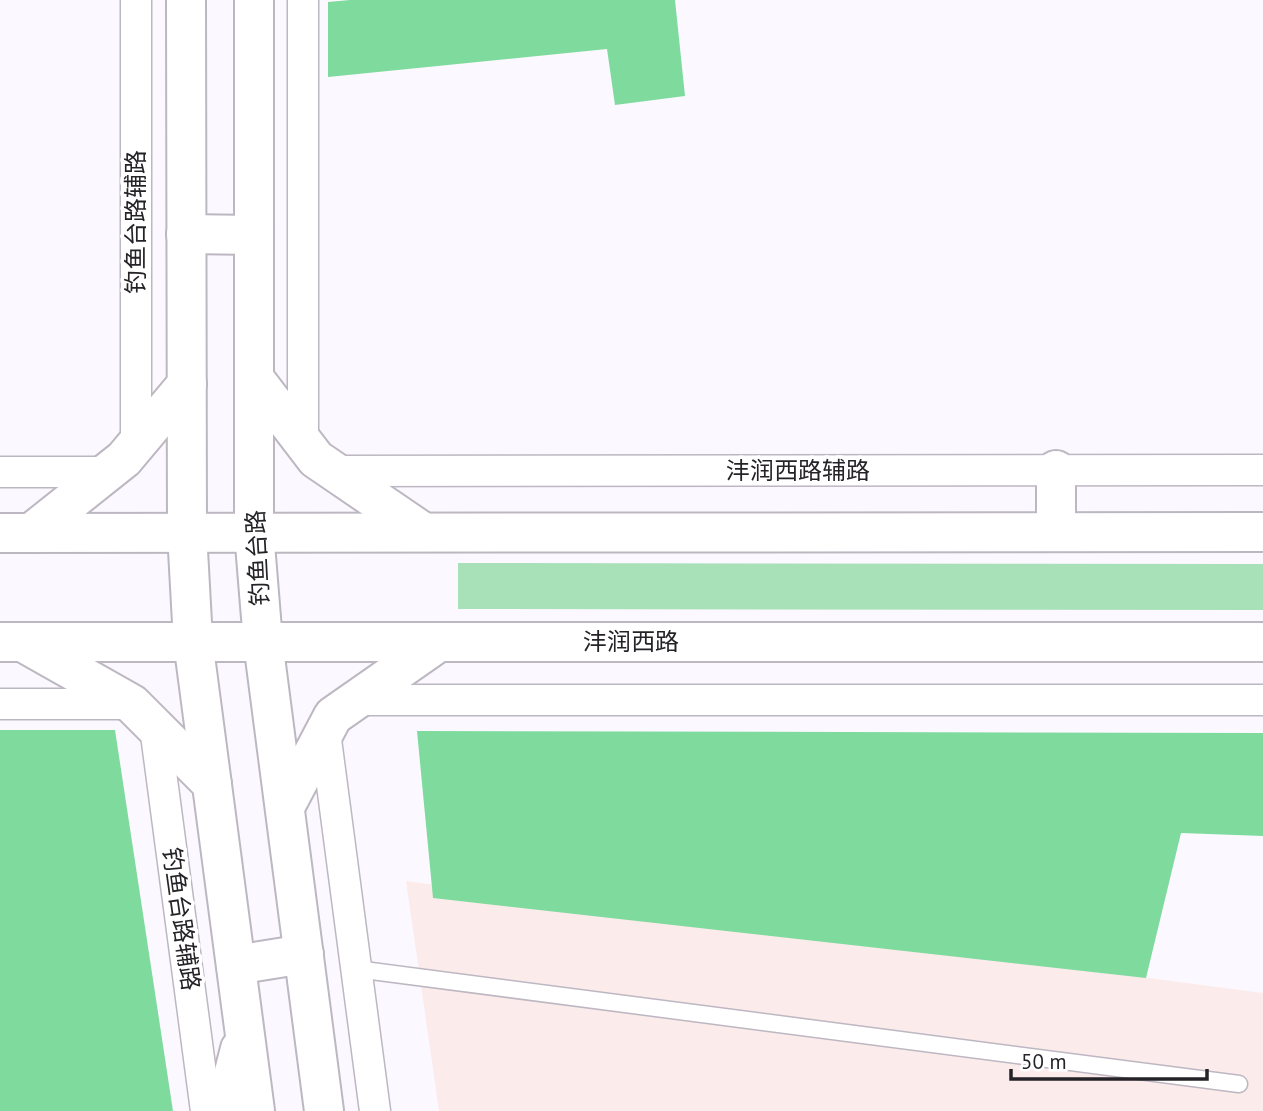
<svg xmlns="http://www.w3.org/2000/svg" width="1263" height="1111" font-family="'PT Sans','Noto Sans SC',sans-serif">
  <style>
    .industrial { fill: #fcebeb }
    .green { fill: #a8e0b8 }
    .forest { fill: #7edb9d }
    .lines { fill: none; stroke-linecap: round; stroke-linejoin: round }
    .lane-casing { stroke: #bdb7c2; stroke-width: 19 }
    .street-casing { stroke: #bdb7c2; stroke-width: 33 }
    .secondary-casing { stroke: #bdb7c2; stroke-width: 42 }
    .lane { stroke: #fff; stroke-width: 16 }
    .street { stroke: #fff; stroke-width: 30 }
    .secondary { stroke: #fff; stroke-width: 38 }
    .labels { text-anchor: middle; stroke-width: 7; stroke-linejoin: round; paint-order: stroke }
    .street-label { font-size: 24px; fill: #252327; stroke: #fff }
  </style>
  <rect width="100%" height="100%" fill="#fcf8ff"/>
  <path class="industrial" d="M406,881L1263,993V1111H439Z"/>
  <path class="green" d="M458,563L1263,564V610L458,609Z"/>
  <g class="forest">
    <path d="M350,0H675L685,96L615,105L607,49L328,77V2Z"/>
    <path d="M0,730H115L173,1111H0Z"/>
    <path d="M417,731L1263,733V836L1181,833L1146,978L433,898Z"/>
  </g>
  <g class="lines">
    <defs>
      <path id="lane" d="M356,969L1239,1084"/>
      <g id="street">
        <path d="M136,0V445"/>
        <path d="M303,0V443"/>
        <path d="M333,471L1263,470"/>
        <path d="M0,472H108"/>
        <path d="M357,700H1263"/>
        <path d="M0,704H132"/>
        <path d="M155,727L206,1111"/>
        <path d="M325,732L375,1111"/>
      </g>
      <g id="secondary">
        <path d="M186,0L187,532L193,641L255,1111"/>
        <path d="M254,0V532L263,642L324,1111"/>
        <path d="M186,234L254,235"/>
        <path d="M254,378L316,459L423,532"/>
        <path d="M1056,470V532"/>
        <path d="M0,533L1263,532"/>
        <path d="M31,533L124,459L187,384"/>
        <path d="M0,642H1263"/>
        <path d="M24,643L132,704L212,784"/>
        <path d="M285,807L333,716L439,642"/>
        <path d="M236,965L304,954"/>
        <path d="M224,1111L240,1049"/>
      </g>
    </defs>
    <use href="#lane" class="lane-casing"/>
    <use href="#street" class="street-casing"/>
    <use href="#secondary" class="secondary-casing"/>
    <use href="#lane" class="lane"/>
    <use href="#street" class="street"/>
    <use href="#secondary" class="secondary"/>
  </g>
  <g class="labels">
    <g class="street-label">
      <text transform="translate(136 222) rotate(-90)" y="8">钓鱼台路辅路</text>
      <text x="798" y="479">沣润西路辅路</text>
      <text transform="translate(258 558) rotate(-93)" y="8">钓鱼台路</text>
      <text x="631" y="650">沣润西路</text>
      <text transform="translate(181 919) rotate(82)" y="8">钓鱼台路辅路</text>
    </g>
  </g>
  <path d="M1011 1069v10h196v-10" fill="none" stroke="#252327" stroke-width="3.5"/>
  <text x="1021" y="1069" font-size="21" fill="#252327" stroke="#ffffff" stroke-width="5" paint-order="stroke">50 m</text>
</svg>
